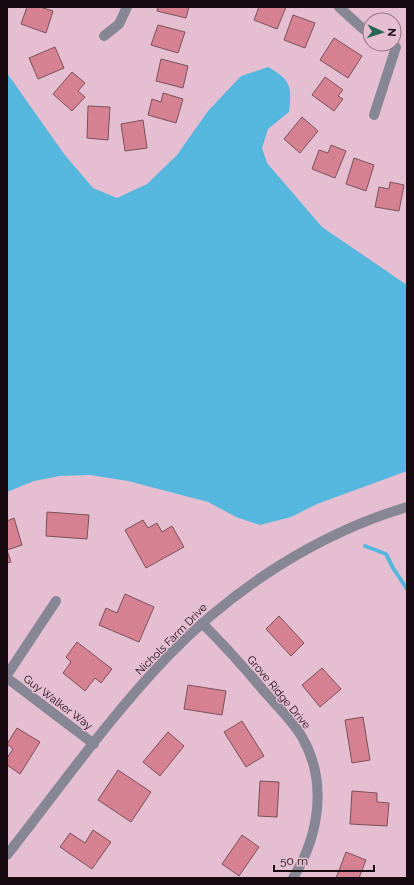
<svg xmlns="http://www.w3.org/2000/svg" width="414" height="885" font-family="Raleway,sans-serif">
  <style>
    .water { fill: #56b7de }
    .lines { fill: none; stroke-linecap: round; stroke-linejoin: round }
    .stream { stroke: #56b7de; stroke-width: 4 }
    .building { fill: #d68191; stroke: #785259 }
    .minor { stroke: #868695; stroke-width: 10 }
    .labels { text-anchor: middle; stroke-width: 3; stroke-linejoin: round; paint-order: stroke }
    .street-label { font-size: 11px; fill: #160910; stroke: #e6bed2 }
  </style>
  <rect width="100%" height="100%" fill="#e6bed2"/>
  <path class="water" d="M268,67C291,80 292,86 289,112L268,129L262,148L267,163L322,227L407,285V471L317,504L291,517L260,525L236,517L208,502L128,481L90,475L60,476L34,481L7,492V73L64,154L93,188L117,198L147,184L177,155L208,111L241,76Z"/>
  <g class="lines">
    <path class="stream" d="M365,546L386,554L393,568L407,589"/>
  </g>
  <g class="building">
    <path d="M27,7H40L53,11L46,33L21,24Z"/>
    <path d="M158,7H189L186,18L157,11Z"/>
    <path d="M259,7H286L277,29L254,20Z"/>
    <path d="M293,15L315,23L305,48L284,40Z"/>
    <path d="M158,25L185,32L178,53L151,45Z"/>
    <path d="M334,38L362,56L348,78L320,60Z"/>
    <path d="M55,47L64,68L38,79L29,58Z"/>
    <path d="M161,59L188,66L183,88L156,81Z"/>
    <path d="M72,72L85,83L78,91L85,97L72,111L53,94Z"/>
    <path d="M325,77L343,90L338,96L343,99L334,111L312,95Z"/>
    <path d="M163,93L183,99L176,123L148,115L152,99L161,102Z"/>
    <path d="M88,106L110,107L108,140L87,138Z"/>
    <path d="M302,117L318,131L300,153L284,139Z"/>
    <path d="M143,120L147,148L125,151L121,124Z"/>
    <path d="M331,145L346,151L335,178L312,169L319,150L328,153Z"/>
    <path d="M354,158L374,165L366,191L346,184Z"/>
    <path d="M390,182L404,185L399,211L375,207L379,187L389,189Z"/>
    <path d="M47,512L89,515L87,539L46,536Z"/>
    <path d="M14,518L22,545L7,550L11,562L7,563V521Z"/>
    <path d="M143,520L148,528L157,523L162,532L172,526L184,547L146,568L125,530Z"/>
    <path d="M125,594L154,607L139,642L99,625L106,608L117,613Z"/>
    <path d="M279,616L304,643L291,656L266,629Z"/>
    <path d="M77,642L112,669L101,683L95,678L85,691L63,673L71,662L66,657Z"/>
    <path d="M322,668L341,689L320,707L302,685Z"/>
    <path d="M188,685L226,691L222,715L184,709Z"/>
    <path d="M363,717L370,760L352,763L345,720Z"/>
    <path d="M242,721L264,756L246,767L224,732Z"/>
    <path d="M17,728L40,742L20,774L7,765V758L13,749L7,744Z"/>
    <path d="M168,732L184,746L160,776L143,762Z"/>
    <path d="M118,770L151,792L131,822L98,800Z"/>
    <path d="M260,781L279,782L277,817L258,816Z"/>
    <path d="M352,791L377,793V802L389,803L387,826L350,824Z"/>
    <path d="M93,830L111,842L92,869L60,847L70,833L85,843Z"/>
    <path d="M242,835L259,847L239,876L222,864Z"/>
    <path d="M346,852L366,860L359,878H336Z"/>
  </g>
  <g class="lines">
    <g class="minor">
      <path d="M339,7L362,28L370,33"/>
      <path d="M104,36L119,24L127,7"/>
      <path d="M374,115L396,47"/>
      <path d="M202,623C224,645 244,667 263,690C276,705 292,720 302,737C328,782 319,836 293,878"/>
      <path d="M7,675L56,601"/>
      <path d="M7,678L94,744"/>
      <path d="M7,855C59,789 111,715 169,655C234,588 317,534 407,507"/>
    </g>
  </g>
  <g class="labels">
    <g class="street-label">
      <text transform="translate(171 639) rotate(-45)" y="4">Nichols Farm Drive</text>
      <text transform="translate(279 692) rotate(50)" y="4">Grove Ridge Drive</text>
      <text transform="translate(58 702) rotate(37)" y="4">Guy Walker Way</text>
    </g>
  </g>
  <rect width="414" height="885" fill="none" stroke="#160910" stroke-width="16"/>
  <g transform="translate(382 32) rotate(93)"><circle r="19" fill="#e6bed2" stroke="#937684"/>
  <path d="M0-3L7 15L0 10L-7 15Z" fill="#28644f"/>
  <text y="-6" font-size="11" font-weight="bold" text-anchor="middle" fill="#160910">N</text>
  </g>
  <path d="M274 865v6h100v-6" fill="none" stroke="#160910" stroke-width="2"/>
  <text x="280" y="865" font-size="12" fill="#160910" stroke="#e6bed2" stroke-width="3" paint-order="stroke">50 m</text>
</svg>
